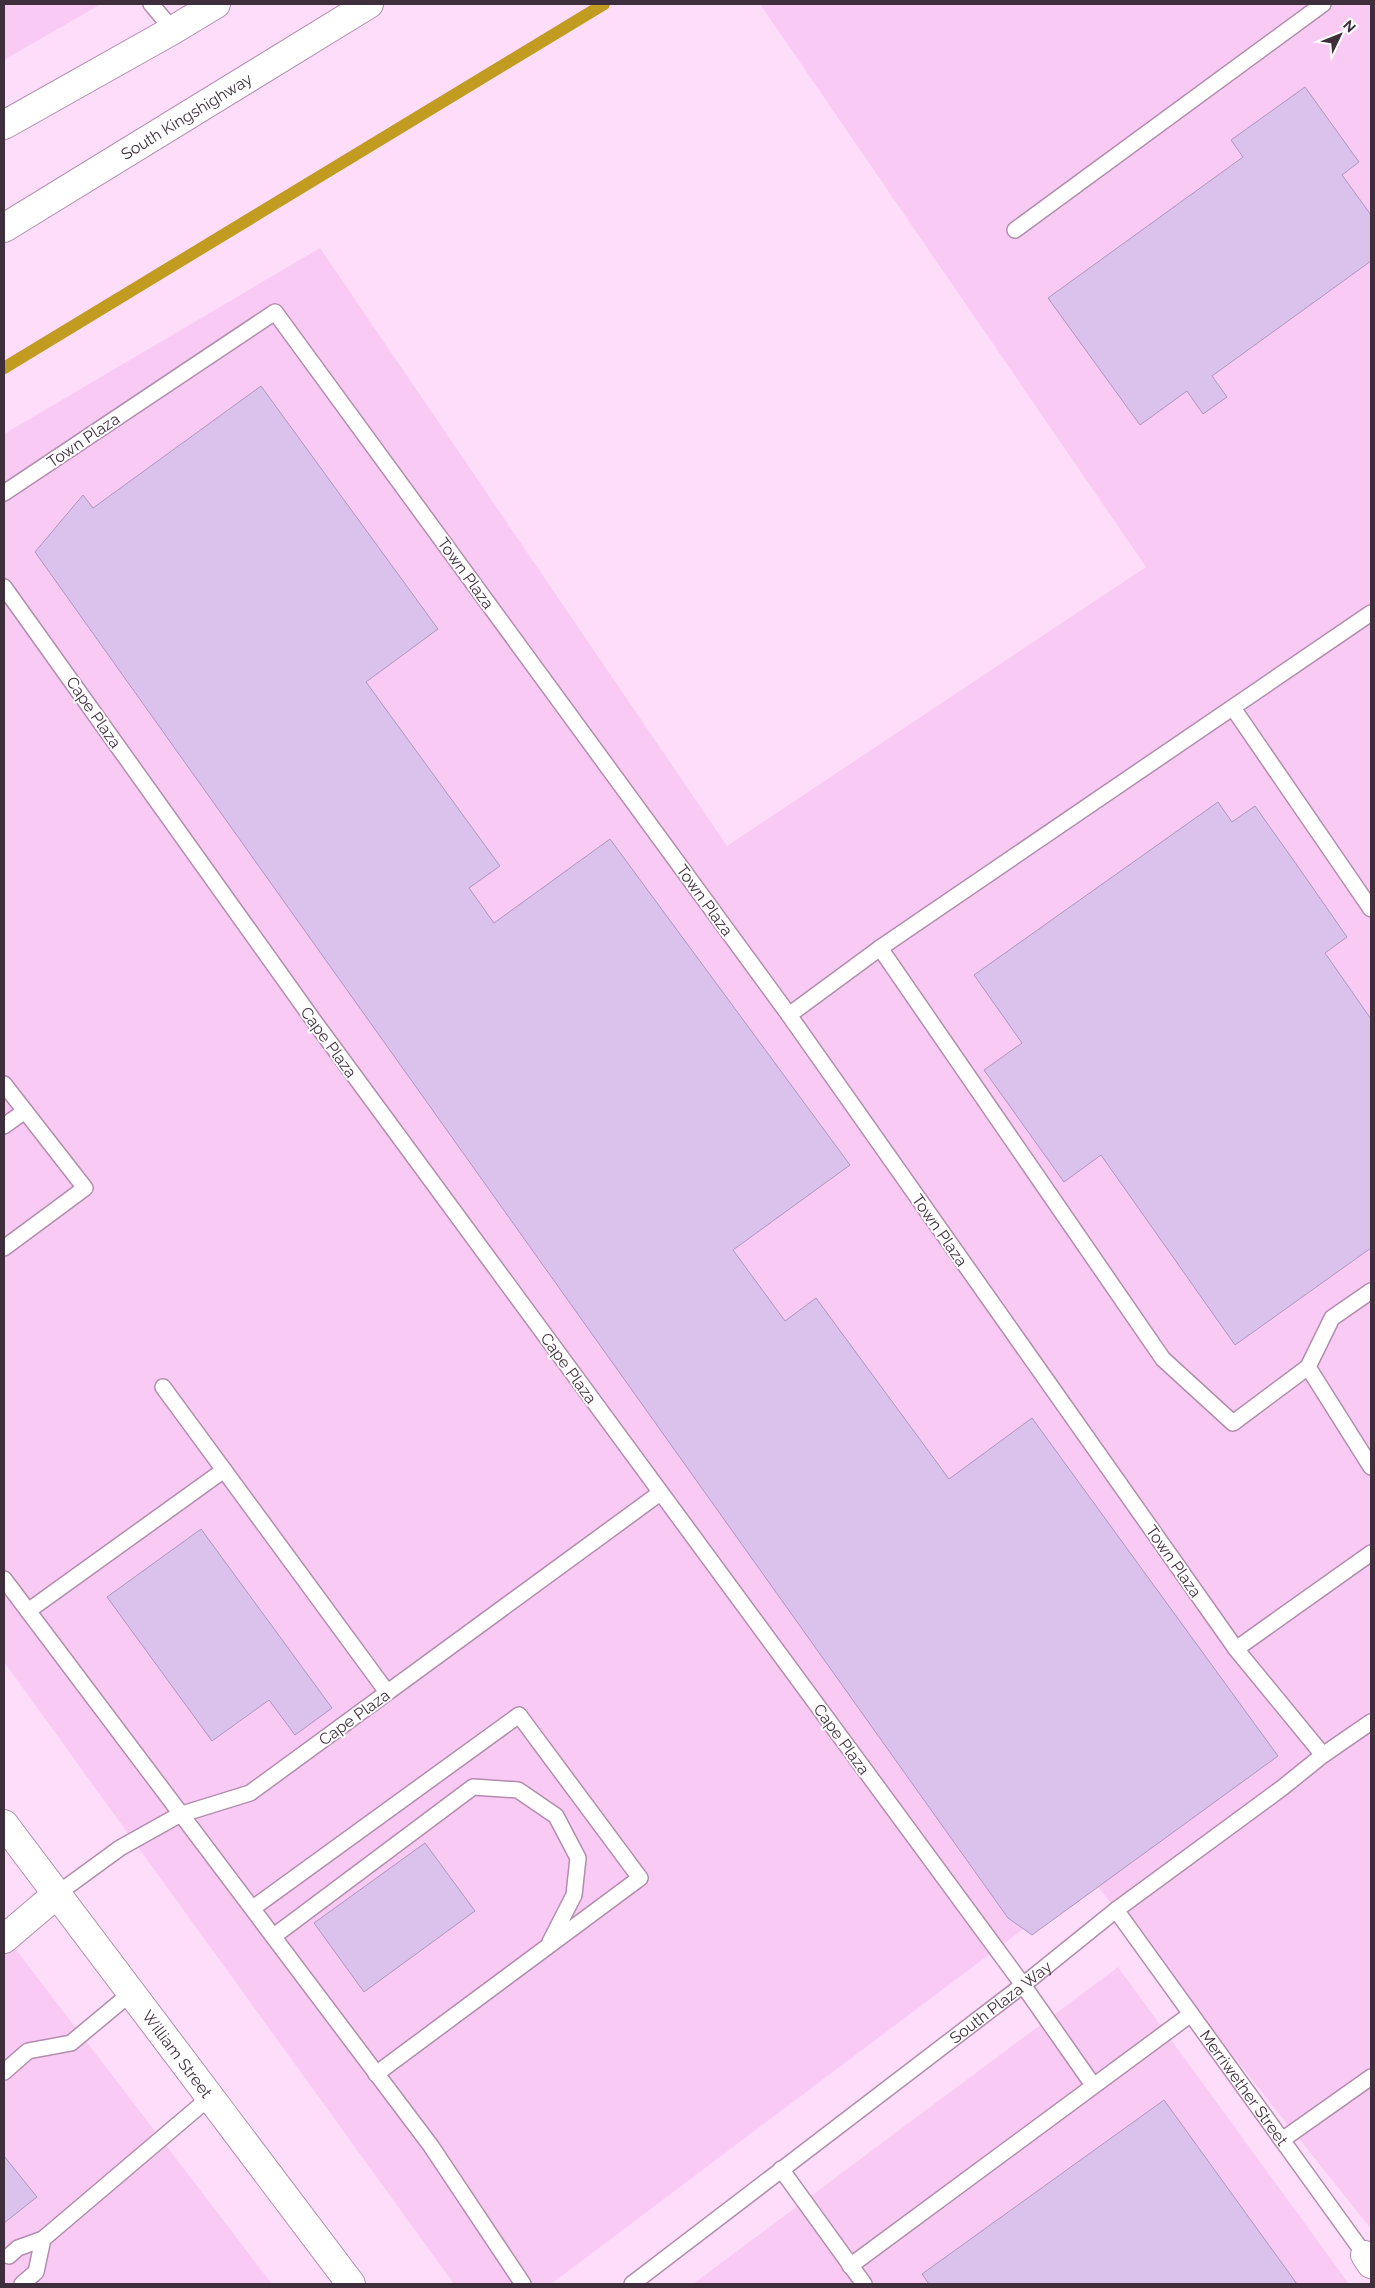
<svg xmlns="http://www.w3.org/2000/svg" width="1375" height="2288" font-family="Raleway,sans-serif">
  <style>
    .built { fill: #f9cbf4 }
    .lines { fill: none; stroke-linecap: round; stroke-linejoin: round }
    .stream { stroke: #c19c21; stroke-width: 12 }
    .building { fill: #dac2ed; stroke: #ae96c0 }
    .service-casing { stroke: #b28dae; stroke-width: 18 }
    .minor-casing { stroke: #b28dae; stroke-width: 30 }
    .secondary-casing { stroke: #b28dae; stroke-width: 30 }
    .primary-casing { stroke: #b28dae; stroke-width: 30 }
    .service { stroke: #fff; stroke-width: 15 }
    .minor { stroke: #fff; stroke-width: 28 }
    .secondary { stroke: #fff; stroke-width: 28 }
    .primary { stroke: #fff; stroke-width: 28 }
    .labels { text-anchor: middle; stroke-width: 4; stroke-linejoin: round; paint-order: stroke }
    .street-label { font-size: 16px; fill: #3f2f3d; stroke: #fff }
  </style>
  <rect width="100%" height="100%" fill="#feddfa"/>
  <g class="built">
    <path d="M4,4H101L4,60Z"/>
    <path d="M760,4H1371V2229L1091,1878L551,2284H454L4,1662V434L320,248L727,846L1146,567Z"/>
    <path d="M4,1934L272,2284H4Z"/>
    <path d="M1118,1967L1349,2284H693Z"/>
  </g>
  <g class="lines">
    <path class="stream" d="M4,368L604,4"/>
  </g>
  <g class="building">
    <path d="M1305,87L1359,162L1342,175L1371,215V261L1212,376L1227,397L1203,414L1187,391L1140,425L1048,298L1243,157L1231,140Z"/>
    <path d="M261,386L438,629L366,682L500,866L469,888L494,923L610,839L850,1165L733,1250L785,1321L816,1298L949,1479L1032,1418L1278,1756L1032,1935L1008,1918L35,552L83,495L93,508Z"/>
    <path d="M1218,802L1232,822L1255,806L1299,868L1347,937L1325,953L1371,1019V1248L1235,1345L1101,1155L1064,1182L984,1070L1022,1043L974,975Z"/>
    <path d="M201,1529L332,1708L295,1735L269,1700L212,1741L107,1597Z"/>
    <path d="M425,1843L475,1911L364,1992L314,1923Z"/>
    <path d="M1164,2100L1297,2284H929L922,2274Z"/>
    <path d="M4,2156L37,2197L4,2223Z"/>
  </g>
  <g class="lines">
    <defs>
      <g id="service">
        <path d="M151,4L173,30"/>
        <path d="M1015,230L1323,4"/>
        <path d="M4,493L275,312L789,1015L1236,1649L1323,1755"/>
        <path d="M4,587L314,1021L1023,1985L1093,2085"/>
        <path d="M1233,708L1371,909"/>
        <path d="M880,948L1163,1359L1233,1423L1308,1367"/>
        <path d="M789,1015L880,948L1371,613"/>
        <path d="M4,1084L85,1188L4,1248"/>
        <path d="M4,1126L25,1111"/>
        <path d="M1371,1291L1332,1318L1308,1367L1371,1467"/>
        <path d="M163,1387L387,1692"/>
        <path d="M4,1579L431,2146L523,2284"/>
        <path d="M28,1611L224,1470"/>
        <path d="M1236,1649L1371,1553"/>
        <path d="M57,1894L120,1848L179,1815L250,1793L660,1493"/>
        <path d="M253,1908L519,1715L640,1878L376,2074"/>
        <path id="s1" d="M1116,1910L1365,2255"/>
        <path d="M274,1936L473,1787L518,1790L556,1816L578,1858L574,1895L550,1942"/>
        <path d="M4,2072L28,2051L71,2043L131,1993"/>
        <path d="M1282,2140L1371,2077"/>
        <path d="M781,2169L864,2284"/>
        <path d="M9,2256L18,2248L43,2239"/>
        <path d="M850,2266L1191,2014"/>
        <path d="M22,2284L36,2272L43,2239L209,2098"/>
        <path id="s2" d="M632,2284L1023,1985L1116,1910L1282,1788L1323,1755L1371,1722"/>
      </g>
      <g id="minor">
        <path d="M4,1939L57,1894"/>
        <path d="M1365,2255L1371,2264"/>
      </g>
      <g id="secondary">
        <path id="s3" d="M4,1824L351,2284"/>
      </g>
      <g id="primary">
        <path d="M4,125L173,30L216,4"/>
        <path id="s4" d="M4,228L369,4"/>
      </g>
    </defs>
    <use href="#service" class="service-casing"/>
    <use href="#minor" class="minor-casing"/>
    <use href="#secondary" class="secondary-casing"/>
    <use href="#primary" class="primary-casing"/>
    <use href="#service" class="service"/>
    <use href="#minor" class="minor"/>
    <use href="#secondary" class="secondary"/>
    <use href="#primary" class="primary"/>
  </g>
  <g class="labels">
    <g class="street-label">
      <text dy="6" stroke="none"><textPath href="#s4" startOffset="214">South Kingshighway</textPath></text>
      <text transform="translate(83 440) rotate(-34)" y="6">Town Plaza</text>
      <text transform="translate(466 573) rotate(54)" y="6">Town Plaza</text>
      <text transform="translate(94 712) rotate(55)" y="6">Cape Plaza</text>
      <text transform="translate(705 900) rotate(54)" y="6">Town Plaza</text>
      <text transform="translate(329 1042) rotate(54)" y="6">Cape Plaza</text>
      <text transform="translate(940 1230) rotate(55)" y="6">Town Plaza</text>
      <text transform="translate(569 1368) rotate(54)" y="6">Cape Plaza</text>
      <text transform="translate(1174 1561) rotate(55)" y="6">Town Plaza</text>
      <text transform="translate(354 1717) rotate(-36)" y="6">Cape Plaza</text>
      <text transform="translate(842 1739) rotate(54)" y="6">Cape Plaza</text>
      <text dy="6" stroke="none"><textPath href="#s2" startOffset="464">South Plaza Way</textPath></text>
      <text dy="6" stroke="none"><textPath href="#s3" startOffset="288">William Street</textPath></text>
      <text dy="6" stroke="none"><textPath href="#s1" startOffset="219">Merriwether Street</textPath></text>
    </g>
  </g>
  <rect width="1375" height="2288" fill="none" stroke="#3f2f3d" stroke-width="10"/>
  <g transform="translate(1340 35) rotate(47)" stroke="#ffffff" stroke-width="4" paint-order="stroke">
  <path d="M0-4L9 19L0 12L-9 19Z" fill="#3f2f3d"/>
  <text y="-8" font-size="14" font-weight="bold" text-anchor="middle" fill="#3f2f3d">N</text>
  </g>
</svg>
